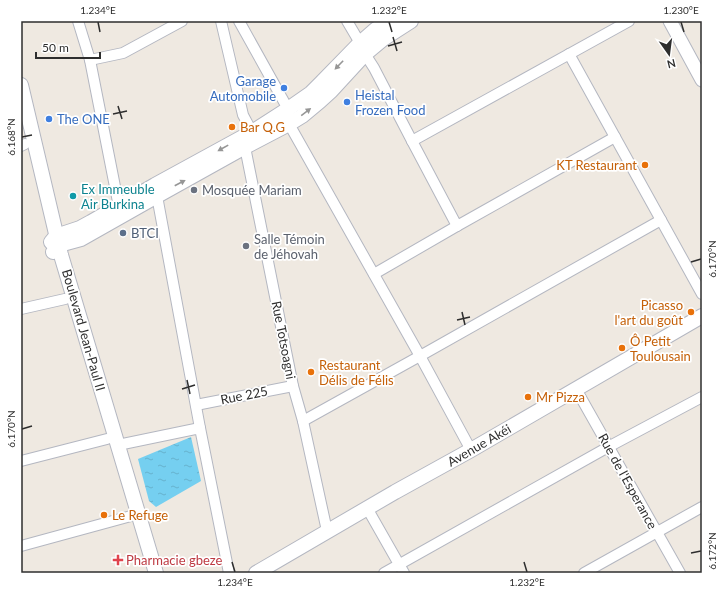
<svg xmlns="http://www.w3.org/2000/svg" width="723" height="594" font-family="Lato,sans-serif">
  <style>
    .water { fill: url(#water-ripples) }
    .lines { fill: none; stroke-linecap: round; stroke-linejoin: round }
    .minor-casing { stroke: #b4b7c1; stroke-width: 12 }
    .tertiary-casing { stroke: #b4b7c1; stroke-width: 15 }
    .secondary-casing { stroke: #b4b7c1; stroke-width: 16 }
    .minor { stroke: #fff; stroke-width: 10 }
    .tertiary { stroke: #fff; stroke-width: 13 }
    .secondary { stroke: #fff; stroke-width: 14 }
    .oneway { fill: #969696 }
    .ticks { fill: none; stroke: #2e2e2e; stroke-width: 1.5 }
    .shop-dot { fill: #3f7fe0; stroke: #fff; stroke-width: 1.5 }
    .food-dot { fill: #e8710a; stroke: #fff; stroke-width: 1.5 }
    .worship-dot { fill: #6b7280; stroke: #fff; stroke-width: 1.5 }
    .culture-dot { fill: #0f9aa8; stroke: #fff; stroke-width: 1.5 }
    .service-dot { fill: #5c6f8a; stroke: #fff; stroke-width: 1.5 }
    .health-dot { fill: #e0444e; stroke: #fff; stroke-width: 1.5 }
    .labels { text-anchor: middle; stroke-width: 3.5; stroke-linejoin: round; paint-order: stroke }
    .shop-label { font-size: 13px; fill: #366cbe; stroke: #fff; text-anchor: start }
    .food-label { font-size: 13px; fill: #c56008; stroke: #fff; text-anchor: start }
    .culture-label { font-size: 13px; fill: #0d838f; stroke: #fff; text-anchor: start }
    .worship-label { font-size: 13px; fill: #5b616d; stroke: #fff; text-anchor: start }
    .service-label { font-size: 13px; fill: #4e5e75; stroke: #fff; text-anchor: start }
    .street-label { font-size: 13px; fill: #2e2e2e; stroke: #fff }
    .health-label { font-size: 13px; fill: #be3a42; stroke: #fff; text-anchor: start }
    .neatline { fill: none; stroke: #2e2e2e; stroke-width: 1.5 }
    .ticks-label { font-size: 10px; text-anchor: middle; fill: #2e2e2e }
  </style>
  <defs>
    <pattern id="water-ripples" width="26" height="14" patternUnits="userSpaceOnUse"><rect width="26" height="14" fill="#75cff0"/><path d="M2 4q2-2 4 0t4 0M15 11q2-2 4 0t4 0" fill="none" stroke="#66b2ce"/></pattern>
  </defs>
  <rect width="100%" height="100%" fill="#efe9e1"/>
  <path class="water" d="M191,437L201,481L156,507L149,501L138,459Z"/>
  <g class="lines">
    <defs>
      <g id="minor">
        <path d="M78,21L90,60L120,212"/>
        <path d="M221,21L243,115L252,132"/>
        <path d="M239,21L288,109"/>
        <path d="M347,21L360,43"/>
        <path d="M365,54L374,68L412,141L457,226"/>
        <path d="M569,54L702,294"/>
        <path d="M90,60L123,53L182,21"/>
        <path d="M289,124L420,356L471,450"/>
        <path d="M412,141L629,21"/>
        <path d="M21,146L25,144"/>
        <path d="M245,147L293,386L303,421L327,531"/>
        <path d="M157,196L200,428"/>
        <path d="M374,274L457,226L615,137"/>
        <path d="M21,309L65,299"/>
        <path d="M576,389L680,573"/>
        <path d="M196,405L293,386"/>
        <path d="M303,421L420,356L661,220"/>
        <path d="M118,445L200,428L229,573"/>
        <path d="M21,461L107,439"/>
        <path d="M367,508L404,573"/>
        <path d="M21,546L131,516"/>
        <path d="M384,573L610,446L702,397"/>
        <path d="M584,573L702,507"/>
      </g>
      <path id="tertiary" d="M670,21L702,80"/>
      <g id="secondary">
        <path d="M21,85L61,255L156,573"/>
        <path d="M51,242L56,236L80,228L91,222L155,185L252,132L288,109L311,93L321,83L360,43L376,29L390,21"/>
        <path d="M53,252L59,245L81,239L157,196L245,147L289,124L302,116L320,101L331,91L365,54L383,39L411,21"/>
        <path d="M256,573L395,492L471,450L702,316"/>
      </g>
    </defs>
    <use href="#minor" class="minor-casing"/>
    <use href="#tertiary" class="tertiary-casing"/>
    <use href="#secondary" class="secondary-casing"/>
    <use href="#minor" class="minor"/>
    <use href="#tertiary" class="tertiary"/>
    <use href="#secondary" class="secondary"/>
  </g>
  <defs><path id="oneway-solid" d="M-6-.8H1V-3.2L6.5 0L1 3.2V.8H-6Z"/></defs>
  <g class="oneway">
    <use href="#oneway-solid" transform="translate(339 65) rotate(134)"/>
    <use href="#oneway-solid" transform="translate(306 112) rotate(-37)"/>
    <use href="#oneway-solid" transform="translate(223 148) rotate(151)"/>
    <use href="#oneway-solid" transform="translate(180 183) rotate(-28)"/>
  </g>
  <path class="ticks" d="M98,22L100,32M389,22L392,32M681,22L684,32M393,37L397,51M388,46L402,42M118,106L122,119M113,114L127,111M22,137L32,135M691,262L701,259M462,312L465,325M457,320L470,317M187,380L190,394M182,389L195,385M22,429L32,426M691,553L701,551M232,562L235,572M524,562L527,572"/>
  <g class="shop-dot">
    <circle cx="284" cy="88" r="4"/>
    <circle cx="347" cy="102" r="4"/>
    <circle cx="49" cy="119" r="4"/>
  </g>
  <g class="food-dot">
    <circle cx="232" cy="127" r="4"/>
    <circle cx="645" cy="165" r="4"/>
    <circle cx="691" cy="312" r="4"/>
    <circle cx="622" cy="348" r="4"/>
    <circle cx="311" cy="372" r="4"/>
    <circle cx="528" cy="397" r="4"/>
    <circle cx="104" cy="515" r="4"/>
  </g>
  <g class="worship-dot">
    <circle cx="194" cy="190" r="4"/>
    <circle cx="246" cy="246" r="4"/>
  </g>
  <circle class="culture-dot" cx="73" cy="196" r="4"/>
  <circle class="service-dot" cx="123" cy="233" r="4"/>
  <path class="health-dot" d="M116 554h4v4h4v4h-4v4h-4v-4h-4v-4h4z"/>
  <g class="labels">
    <g class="shop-label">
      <text x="276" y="86" text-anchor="end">Garage<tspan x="276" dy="15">Automobile</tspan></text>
      <text x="355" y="100">Heistal<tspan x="355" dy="15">Frozen Food</tspan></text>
      <text x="57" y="124">The ONE</text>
    </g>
    <g class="food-label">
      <text x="240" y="132">Bar Q.G</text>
      <text x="637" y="170" text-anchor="end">KT Restaurant</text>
      <text x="683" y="310" text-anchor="end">Picasso<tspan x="683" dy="15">l'art du goût</tspan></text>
      <text x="630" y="346">Ô Petit<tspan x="630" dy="15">Toulousain</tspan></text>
      <text x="319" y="370">Restaurant<tspan x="319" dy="15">Délis de Félis</tspan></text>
      <text x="536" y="402">Mr Pizza</text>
      <text x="112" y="520">Le Refuge</text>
    </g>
    <g class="culture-label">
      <text x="81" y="194">Ex Immeuble<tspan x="81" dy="15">Air Burkina</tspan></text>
    </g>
    <g class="worship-label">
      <text x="202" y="195">Mosquée Mariam</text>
      <text x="254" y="244">Salle Témoin<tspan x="254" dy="15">de Jéhovah</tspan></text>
    </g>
    <g class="service-label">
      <text x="131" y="238">BTCI</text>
    </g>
    <g class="street-label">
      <text transform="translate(84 330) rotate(74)" y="5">Boulevard Jean-Paul II</text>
      <text transform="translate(284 340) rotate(79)" y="5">Rue Totsoagni</text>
      <text transform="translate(244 395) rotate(-11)" y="5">Rue 225</text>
      <text transform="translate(479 445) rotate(-30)" y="5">Avenue Akéi</text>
      <text transform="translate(628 481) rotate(61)" y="5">Rue de l'Esperance</text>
    </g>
    <g class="health-label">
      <text x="126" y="565">Pharmacie gbeze</text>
    </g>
  </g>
  <rect width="723" height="594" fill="none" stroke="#ffffff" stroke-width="44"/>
  <g transform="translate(669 54) rotate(166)" stroke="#ffffff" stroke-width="3" paint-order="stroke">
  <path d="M0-3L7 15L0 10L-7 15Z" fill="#2e2e2e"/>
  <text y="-6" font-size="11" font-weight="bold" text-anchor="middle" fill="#2e2e2e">N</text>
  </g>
  <path d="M36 52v6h64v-6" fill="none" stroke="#2e2e2e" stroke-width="2"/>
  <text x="42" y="52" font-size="12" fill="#2e2e2e" stroke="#ffffff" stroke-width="3" paint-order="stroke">50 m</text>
  <rect x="22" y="22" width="679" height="550" class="neatline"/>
  <g class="ticks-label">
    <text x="98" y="14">1.234°E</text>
    <text x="389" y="14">1.232°E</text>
    <text x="681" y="14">1.230°E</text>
    <text transform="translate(11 137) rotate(-90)" y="4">6.168°N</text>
    <text transform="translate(712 259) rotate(-90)" y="4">6.170°N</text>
    <text transform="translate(11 429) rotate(-90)" y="4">6.170°N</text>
    <text transform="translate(712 551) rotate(-90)" y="4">6.172°N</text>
    <text x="235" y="586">1.234°E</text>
    <text x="527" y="586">1.232°E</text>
  </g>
</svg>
